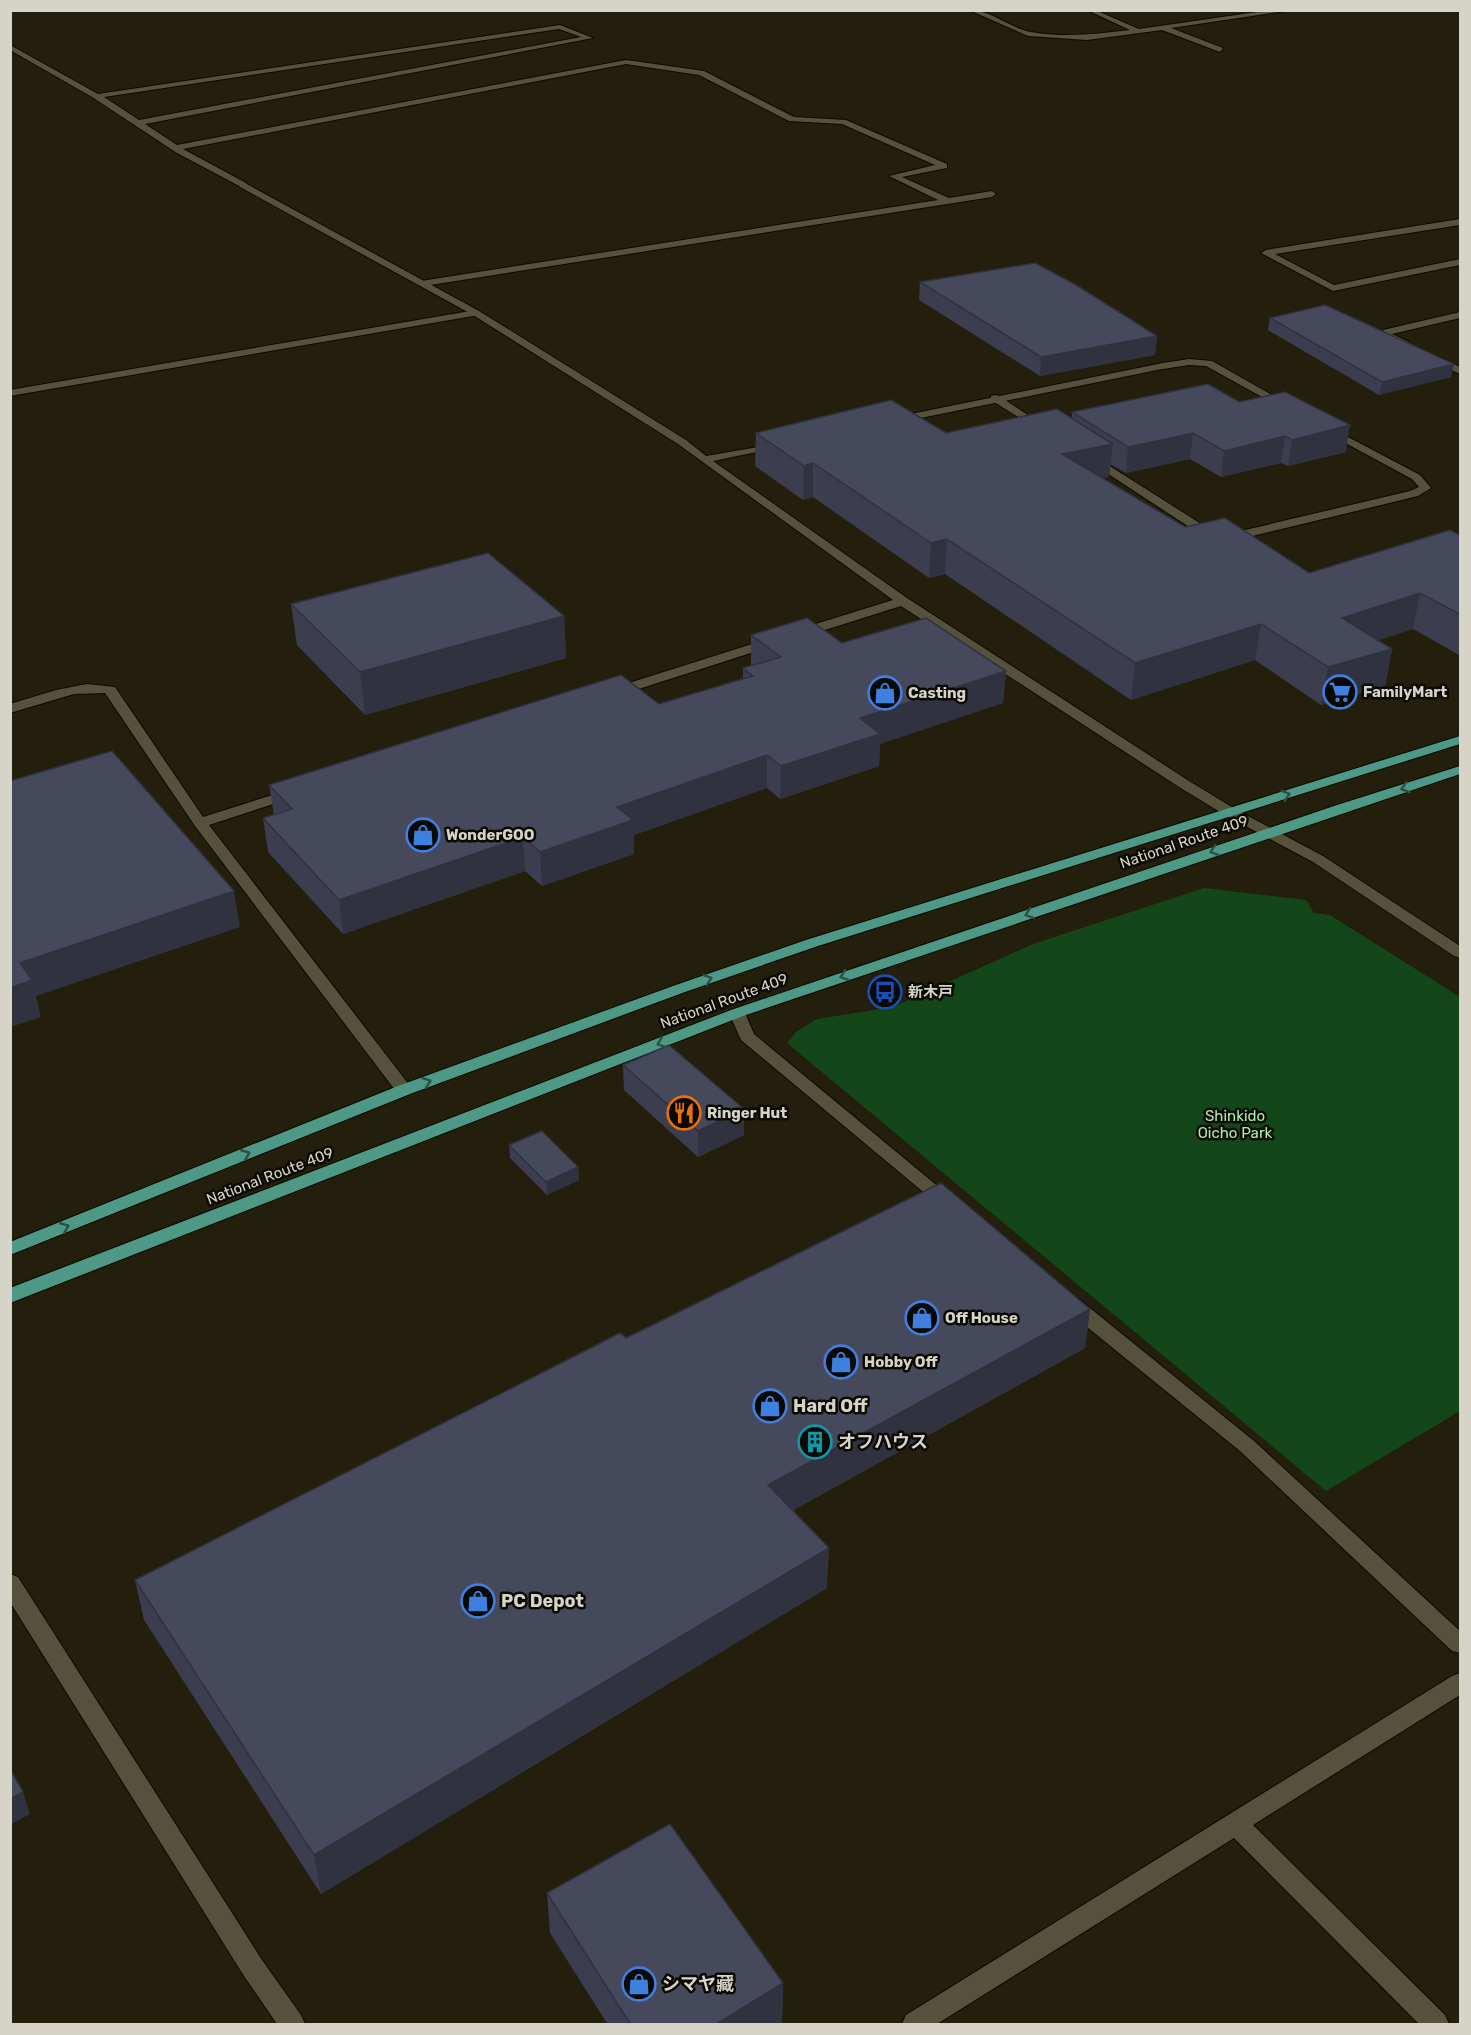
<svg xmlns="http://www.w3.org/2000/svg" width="1471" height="2035" font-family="Rubik,'Noto Sans JP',sans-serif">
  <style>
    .green { fill: #134619 }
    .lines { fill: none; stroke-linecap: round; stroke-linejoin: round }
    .minor-casing { stroke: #0d0900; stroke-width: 2 }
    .tertiary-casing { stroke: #0d0900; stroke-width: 2 }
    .trunk-casing { stroke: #0d0900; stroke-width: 2 }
    .minor { fill: #55513c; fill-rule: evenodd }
    .tertiary { fill: #55513c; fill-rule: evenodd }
    .trunk { fill: #4e9986; fill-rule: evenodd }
    .wall { fill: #3c3e4f }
    .shaded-wall { fill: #313240 }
    .building { fill: #46485c; stroke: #313240; stroke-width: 1.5 }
    .oneway { stroke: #2c5144 }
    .labels { text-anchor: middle; stroke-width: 5; stroke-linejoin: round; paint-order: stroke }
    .poi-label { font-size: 15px; font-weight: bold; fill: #d6d3c7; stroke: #0b0903; text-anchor: start }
    .street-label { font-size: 15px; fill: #d6d3c7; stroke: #0b0903 }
    .park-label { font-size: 15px; fill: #a5f1a7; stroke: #0b0903 }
    .near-poi-label { font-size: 18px; font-weight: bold; fill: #d6d3c7; stroke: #0b0903; text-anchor: start }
  </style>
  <rect width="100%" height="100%" fill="#231f0c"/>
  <path class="green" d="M1204,888L1306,900L1314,913L1330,915L1460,997V1411L1326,1491L787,1043L796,1032L817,1019L893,1007L1033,944Z"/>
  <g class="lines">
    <defs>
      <g id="minor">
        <path d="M969,10C992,10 1009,28 1031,32C1064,38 1097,34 1130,30L1087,10H1095L1139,29L1271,10H1292L1171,28L1223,48L1220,52L1162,30L1087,40L1028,36Z"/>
        <path d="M1455,10H1460V13Z"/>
        <path d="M560,25L593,38L145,124L177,145L626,60L704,71L794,117L846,120L947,164V168L902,177L949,198L992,191L996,194L992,197L424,286L421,285V281L938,200L889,176L935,165L842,124L789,121L699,75L626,64L183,149L246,183L247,185L243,188L177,153L92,97L10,50V45L98,94ZM559,29L581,37L139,120L104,97Z"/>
        <path d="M1460,219V225L1275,254L1334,285L1460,259V265L1333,291L1261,253L1266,250Z"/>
        <path d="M476,310L479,311V315L10,396V390Z"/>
        <path d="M1460,312V318L1392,334L1409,342V346H1401L1383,337V330Z"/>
        <path d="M1429,356H1437L1460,367V374L1429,360Z"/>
        <path d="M1189,359L1212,361L1293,407L1292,409H1284L1206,366L1189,365L1163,369L1158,366L1163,363Z"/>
        <path d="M995,395L999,396L1046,427L1045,429H1037L991,400V396Z"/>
        <path d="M1329,427L1420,475L1431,488L1418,496L1224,543L1209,540L1087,460L1093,457L1097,458L1217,534L1224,535L1410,491L1419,487L1412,479L1325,432L1324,430Z"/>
        <path d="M737,1008L745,1013L754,1034L952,1198L955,1202L952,1206H940L741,1040L729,1013Z"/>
        <path d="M1073,1298L1080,1300L1254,1441L1460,1631V1653L1452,1651L1240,1451L1066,1310L1063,1305L1066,1300Z"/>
        <path d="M1460,1673V1695L1253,1825L1445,2015L1449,2024H1419L1234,1838L937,2024H902L906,2015L1452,1676Z"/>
      </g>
      <g id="tertiary">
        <path d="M243,182L479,311L686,440L706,456L781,443V447L713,461L907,598L1189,781L1235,809L1323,856L1460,946V958L1454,956L1313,862L1225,815L1179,787L901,606L803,637H793L792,634L793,631L893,600L678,444L473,315L240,187L239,185Z"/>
        <path d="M1163,363L1168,366L1167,368L896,423L891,420L896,417Z"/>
        <path d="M771,638L776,639L777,642L776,645L620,695H610L608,692L610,689Z"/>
        <path d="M87,684L115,687L203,817L288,790H298L300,793L298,796L209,825L410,1086L413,1090L410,1094H398L195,826L105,693L74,694L10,713V704L56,690Z"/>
        <path d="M10,1574L18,1577L262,1960L301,2015L305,2024H277L244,1976L10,1602Z"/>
      </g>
      <g id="trunk">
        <path d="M1460,736V744L818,946L685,992L410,1094L10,1255V1242L398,1086L673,986L806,940Z"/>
        <path d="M1460,766V774L743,1016L10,1303V1288L731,1010L1334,806Z"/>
      </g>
    </defs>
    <use href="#minor" class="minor-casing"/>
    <use href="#tertiary" class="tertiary-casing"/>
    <use href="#trunk" class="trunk-casing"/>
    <use href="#minor" class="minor"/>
    <use href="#tertiary" class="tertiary"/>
    <use href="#trunk" class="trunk"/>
  </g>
  <g class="wall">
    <path d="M920,282L1157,336L1155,355L1040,376L919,300Z"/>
    <path d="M1270,318L1451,377L1379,395L1268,330Z"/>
    <path d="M1239,402L1346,452L1288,466L1281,463L1221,477L1190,459L1126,473L1110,464L1109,477L1103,478L1185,527L1309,573L1461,536V656L1413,629L1378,640L1392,649L1385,686L1321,705L1255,660L1131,700L945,574L929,578L813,497L803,500L755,466L756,433H946L1072,418V412Z"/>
    <path d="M291,604L564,616L566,658L365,715L297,645Z"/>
    <path d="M751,635L842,643L1006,671L1003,703L880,744L879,766L780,799L767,788L634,835V854L542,886L525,871L343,934L268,852L263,818L274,815L269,785L659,704L743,679V668L751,666Z"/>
    <path d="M623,1065L744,1135L698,1157L624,1090Z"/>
    <path d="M509,1145L578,1167L579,1180L547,1195L510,1158Z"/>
    <path d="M1090,1309L1085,1348L792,1511L827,1588L321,1894L144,1620L135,1580L626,1338Z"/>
    <path d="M547,1893L783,1983L782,2022L778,2025H608L550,1933Z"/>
  </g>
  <g class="shaded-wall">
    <path d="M1157,336L1155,355L1040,376L1041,357Z"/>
    <path d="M1454,364L1451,377L1379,395L1382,382Z"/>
    <path d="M1350,425L1346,452L1288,466L1292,440Z"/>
    <path d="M1193,433L1190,459L1126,473L1128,447Z"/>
    <path d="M1285,436L1281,463L1221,477L1224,451Z"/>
    <path d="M1113,444L1109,477L1059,488L1062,454Z"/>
    <path d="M813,463V497L803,500L804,466Z"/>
    <path d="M947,539L945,574L929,578L931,543Z"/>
    <path d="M1420,593L1413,629L1336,654L1342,618Z"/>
    <path d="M564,616L566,658L365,715L360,672Z"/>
    <path d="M1261,624L1255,660L1131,700L1135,663Z"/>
    <path d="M1392,649L1385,686L1321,705L1328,667Z"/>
    <path d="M1006,671L1003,703L880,744L879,766L780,799L781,766L860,718Z"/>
    <path d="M767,755V788L634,835V854L542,886L540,852L617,807Z"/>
    <path d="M523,837L525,871L343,934L339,900Z"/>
    <path d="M234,891L240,927L36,996L41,1017L10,1027V988L20,963Z"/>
    <path d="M744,1109V1135L698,1157V1131Z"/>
    <path d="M578,1167L579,1180L547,1195L546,1182Z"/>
    <path d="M1090,1309L1085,1348L767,1525L768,1485Z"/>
    <path d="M829,1548L827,1588L321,1894L314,1855Z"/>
    <path d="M23,1792L30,1814L10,1825V1799Z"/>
    <path d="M783,1983L782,2022L778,2025H715Z"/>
  </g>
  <g class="building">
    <path d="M1035,263L1076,285L1157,336L1041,357L920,282Z"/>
    <path d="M1325,305L1454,364L1382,382L1270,318Z"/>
    <path d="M1208,384L1239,402L1285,392L1350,425L1292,440L1285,436L1224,451L1193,433L1128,447L1072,412Z"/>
    <path d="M891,400L946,433L1057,409L1113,444L1062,454L1185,527L1225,518L1309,573L1450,530L1461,536V615L1420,593L1342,618L1392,649L1328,667L1261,624L1135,663L947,539L931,543L813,463L804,466L756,433Z"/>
    <path d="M488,553L564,616L360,672L291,604Z"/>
    <path d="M807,618L842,643L926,618L1006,671L860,718L880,734L781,766L767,755L617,807L633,820L540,852L523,837L339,900L263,818L292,809L269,785L621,675L659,704L753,676L743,668L781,657L751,635Z"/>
    <path d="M112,751L234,891L20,963L32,980L10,988V781Z"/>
    <path d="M669,1045L744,1109L698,1131L623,1065Z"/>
    <path d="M542,1131L578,1167L546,1182L509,1145Z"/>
    <path d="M941,1183L1090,1309L768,1485L829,1548L314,1855L135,1580L620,1333L626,1338Z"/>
    <path d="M10,1769L23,1792L10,1799Z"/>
    <path d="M670,1824L783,1983L715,2025H631L547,1893Z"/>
  </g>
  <defs><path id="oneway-chevron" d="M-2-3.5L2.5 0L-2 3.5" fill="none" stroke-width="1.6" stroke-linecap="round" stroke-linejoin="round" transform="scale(1.5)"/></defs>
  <g class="oneway">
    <use href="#oneway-chevron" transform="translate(1405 788) rotate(163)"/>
    <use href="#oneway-chevron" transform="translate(1286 795) rotate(-17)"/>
    <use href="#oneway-chevron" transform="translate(1214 851) rotate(161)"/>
    <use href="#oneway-chevron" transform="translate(1029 914) rotate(161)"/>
    <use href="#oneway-chevron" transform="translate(844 976) rotate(161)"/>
    <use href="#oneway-chevron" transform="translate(708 979) rotate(-19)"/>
    <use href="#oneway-chevron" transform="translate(661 1043) rotate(159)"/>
    <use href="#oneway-chevron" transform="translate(427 1082) rotate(-20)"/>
    <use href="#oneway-chevron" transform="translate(246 1154) rotate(-22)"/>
    <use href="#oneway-chevron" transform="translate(65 1227) rotate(-22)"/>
  </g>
  <defs>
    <symbol id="supermarket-ring" viewBox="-11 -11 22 22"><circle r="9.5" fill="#0b0903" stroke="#3f7fe0" stroke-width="1.5"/><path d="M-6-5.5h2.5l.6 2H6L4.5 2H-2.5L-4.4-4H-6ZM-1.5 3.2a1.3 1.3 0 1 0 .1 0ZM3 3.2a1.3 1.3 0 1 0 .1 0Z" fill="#3f7fe0"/></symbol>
    <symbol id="shop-ring" viewBox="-11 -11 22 22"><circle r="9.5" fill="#0b0903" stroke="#3f7fe0" stroke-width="1.5"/><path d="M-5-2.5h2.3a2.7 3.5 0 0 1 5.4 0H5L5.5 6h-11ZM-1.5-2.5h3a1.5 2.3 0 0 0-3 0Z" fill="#3f7fe0"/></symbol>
    <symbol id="bus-ring" viewBox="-11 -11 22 22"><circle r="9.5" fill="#0b0903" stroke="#1a4fb4" stroke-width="1.5"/><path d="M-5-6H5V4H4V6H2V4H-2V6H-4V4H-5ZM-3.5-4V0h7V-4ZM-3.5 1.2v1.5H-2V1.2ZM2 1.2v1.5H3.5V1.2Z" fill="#1a4fb4"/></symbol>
    <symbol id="restaurant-ring" viewBox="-11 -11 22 22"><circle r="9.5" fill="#0b0903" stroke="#e8710a" stroke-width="1.5"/><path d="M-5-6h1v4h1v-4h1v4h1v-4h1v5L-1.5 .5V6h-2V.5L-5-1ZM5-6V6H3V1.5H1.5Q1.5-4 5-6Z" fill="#e8710a"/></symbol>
    <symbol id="building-ring" viewBox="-11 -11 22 22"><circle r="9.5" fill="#0b0903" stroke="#0f9aa8" stroke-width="1.5"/><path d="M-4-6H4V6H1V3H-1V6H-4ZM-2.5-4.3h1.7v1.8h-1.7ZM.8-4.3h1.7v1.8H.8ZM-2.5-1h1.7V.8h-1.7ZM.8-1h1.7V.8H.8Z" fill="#0f9aa8"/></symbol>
  </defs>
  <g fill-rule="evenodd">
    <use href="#supermarket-ring" x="1321" y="673" width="38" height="38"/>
    <use href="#shop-ring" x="866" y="674" width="38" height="38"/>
    <use href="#shop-ring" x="404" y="816" width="38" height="38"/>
    <use href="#bus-ring" x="866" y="973" width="38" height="38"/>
    <use href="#restaurant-ring" x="665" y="1094" width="38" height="38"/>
    <use href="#shop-ring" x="903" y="1299" width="38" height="38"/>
    <use href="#shop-ring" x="822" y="1343" width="38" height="38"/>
    <use href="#shop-ring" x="751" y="1387" width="38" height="38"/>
    <use href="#building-ring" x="796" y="1423" width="38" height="38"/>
    <use href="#shop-ring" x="459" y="1582" width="38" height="38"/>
    <use href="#shop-ring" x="620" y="1965" width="38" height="38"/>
  </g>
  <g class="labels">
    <g class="poi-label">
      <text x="1363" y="697">FamilyMart</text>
      <text x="908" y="698">Casting</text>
      <text x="446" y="840">WonderGOO</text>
      <text x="908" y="997">新木戸</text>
      <text x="707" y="1118">Ringer Hut</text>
      <text x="945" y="1323">Off House</text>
      <text x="864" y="1367">Hobby Off</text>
    </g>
    <g class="street-label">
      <text transform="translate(1184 842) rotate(-19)" y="5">National Route 409</text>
      <text transform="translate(724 1001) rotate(-20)" y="5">National Route 409</text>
      <text transform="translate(270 1176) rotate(-21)" y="5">National Route 409</text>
    </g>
    <g class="park-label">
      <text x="1235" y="1121">Shinkido<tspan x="1235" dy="17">Oicho Park</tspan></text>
    </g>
    <g class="near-poi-label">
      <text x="793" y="1412">Hard Off</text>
      <text x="838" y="1448">オフハウス</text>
      <text x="501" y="1607">PC Depot</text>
      <text x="662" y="1990">シマヤ藏</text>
    </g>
  </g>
  <rect width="1471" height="2035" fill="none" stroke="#d6d3c7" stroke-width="24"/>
</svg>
